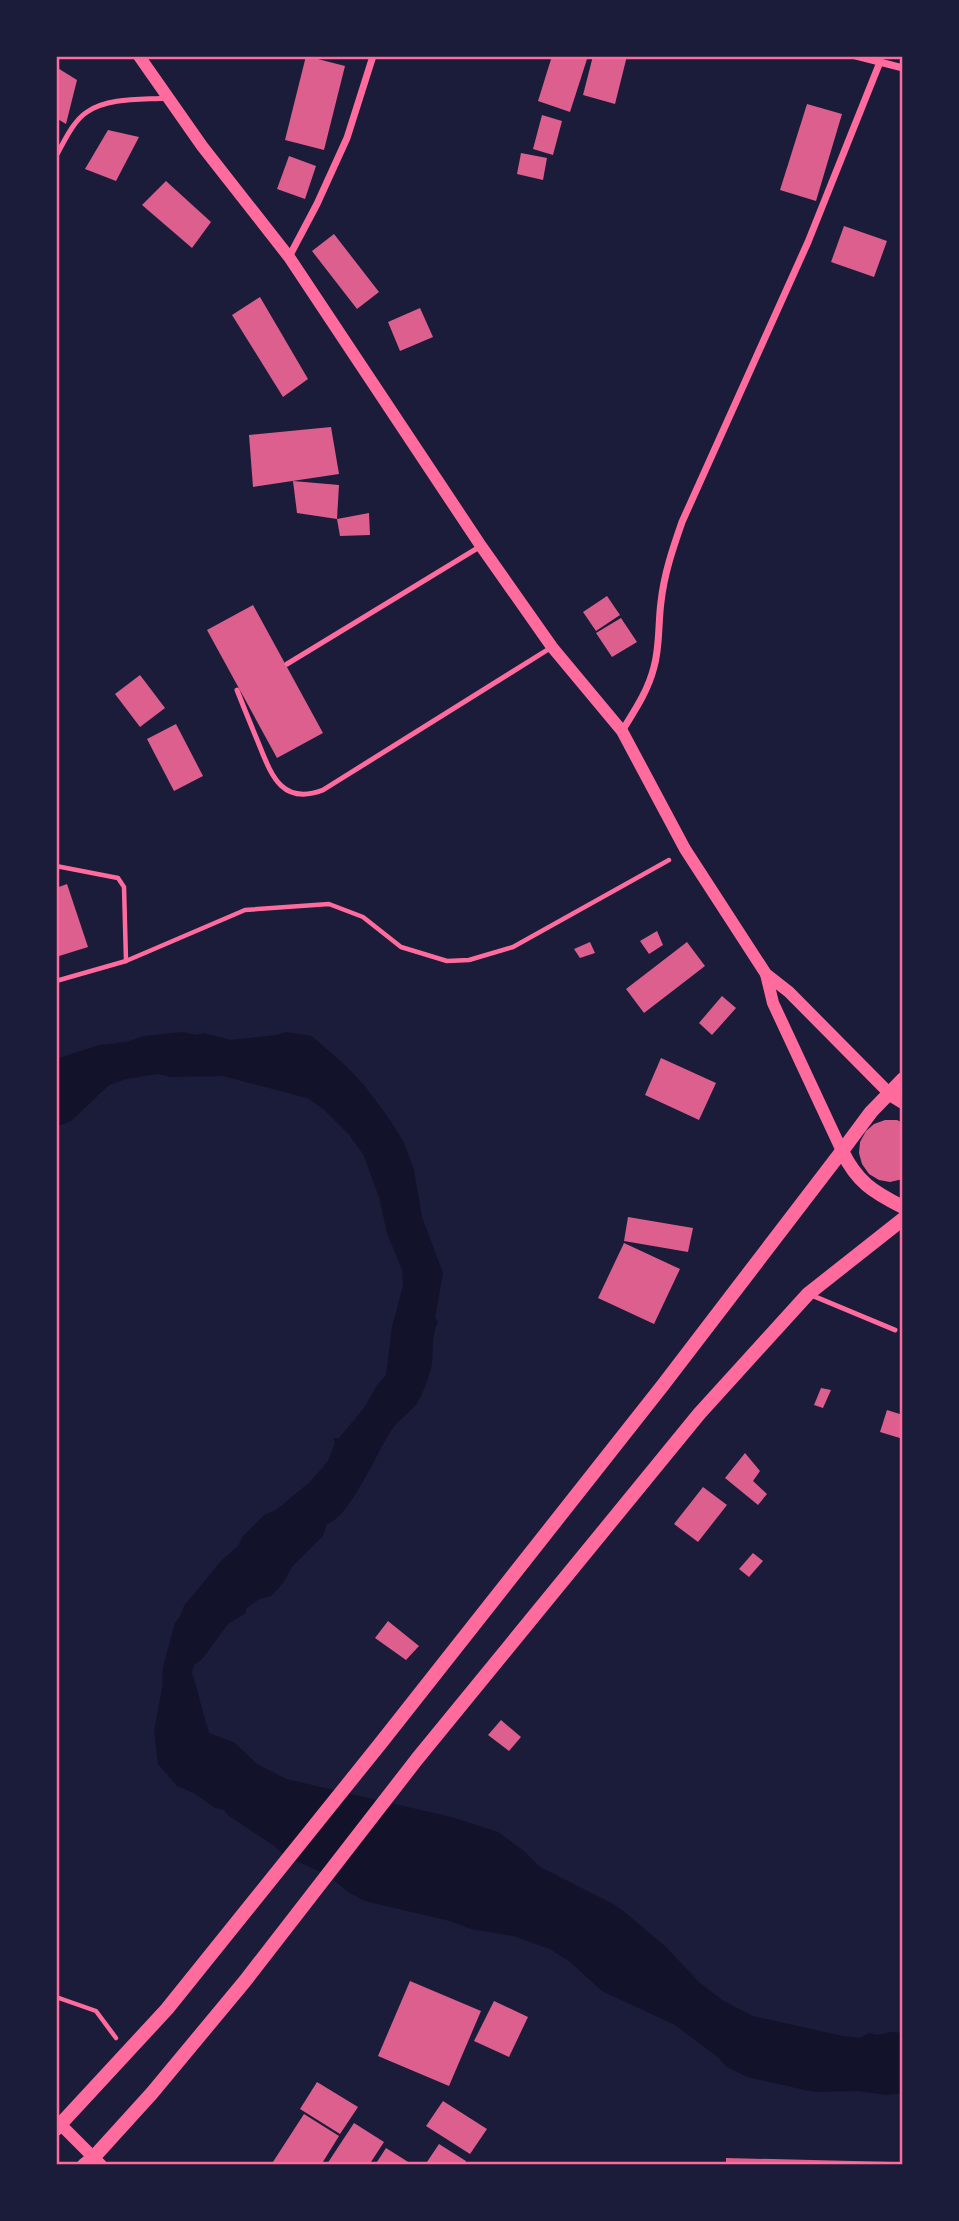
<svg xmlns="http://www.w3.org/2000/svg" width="959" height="2221" font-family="'Archivo Narrow',sans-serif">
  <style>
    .water { fill: #12122b }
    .building { fill: #dd5f8e }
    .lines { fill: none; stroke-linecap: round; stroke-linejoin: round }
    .path { stroke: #ff6b9d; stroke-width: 4.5 }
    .service { stroke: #ff6b9d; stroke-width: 5 }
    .minor { stroke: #ff6b9d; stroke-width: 7 }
    .tertiary { stroke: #ff6b9d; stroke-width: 12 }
    .secondary { stroke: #ff6b9d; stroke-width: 14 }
    .neatline { fill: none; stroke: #ff6b9d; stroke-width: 2.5 }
  </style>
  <rect width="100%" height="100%" fill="#1b1b3a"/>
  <path class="water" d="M183,1032L195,1035L204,1033L231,1040L276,1035L286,1032L312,1036L347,1067L364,1085L390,1120L404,1143L414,1170L422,1217L443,1273L435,1318L438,1322C429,1340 436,1358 429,1375C427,1382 420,1400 416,1405C407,1415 397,1421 390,1432C377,1453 349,1518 327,1524L323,1536L292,1567L283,1583L271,1596L259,1599L246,1609V1613L228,1624L202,1659L194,1665L192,1672L209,1733L235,1743L257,1764L286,1779L451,1817L498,1832L524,1851L540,1867L615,1905L628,1915L666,1947L699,1982L722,2000L753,2016L843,2036L860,2038L869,2033L877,2035L891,2032L903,2033V2093L887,2095L857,2091L814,2092L747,2077L727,2067L719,2058L675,2025L602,1991L570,1962L550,1949L513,1936L471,1929L450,1921L365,1901L348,1892L328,1875L287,1857L273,1845L229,1816L224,1810L215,1808L194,1793L177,1786L158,1764L154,1731L162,1689L163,1667L175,1623L180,1617L184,1606L220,1562L238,1546L243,1536L264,1515L276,1510L311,1481L328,1461L335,1442L333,1438H339L364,1408L377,1385L386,1375L392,1327L403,1286L402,1269L387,1233L379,1197L363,1154L350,1136L322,1108L307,1098L223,1076L171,1077L158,1074L126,1079L109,1085L71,1121L56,1127V1059L99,1045L126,1042L144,1036Z"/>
  <g class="building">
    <path d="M306,56L345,66L324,150L285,140Z"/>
    <path d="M552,56H588L570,112L538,101Z"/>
    <path d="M593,56H627L615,104L583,95Z"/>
    <path d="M56,67L77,80L66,124L56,118Z"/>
    <path d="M807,104L842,114L816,201L780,190Z"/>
    <path d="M542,115L562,121L553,155L533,149Z"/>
    <path d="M108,130L139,137L116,181L85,169Z"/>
    <path d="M521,153L547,158L543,180L517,174Z"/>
    <path d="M289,156L316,166L305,199L277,189Z"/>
    <path d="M166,181L211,222L192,248L142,205Z"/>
    <path d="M844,226L887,241L874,277L831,262Z"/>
    <path d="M334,234L379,292L357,309L312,251Z"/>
    <path d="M260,297L308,379L283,397L232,315Z"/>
    <path d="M420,308L433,337L400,351L388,322Z"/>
    <path d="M331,427L339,474L253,487L249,435Z"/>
    <path d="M293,481L339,485L337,519L297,513Z"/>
    <path d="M369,513L370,535L340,536L337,519Z"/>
    <path d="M607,596L620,615L596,631L583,612Z"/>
    <path d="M253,605L323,733L277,758L207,630Z"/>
    <path d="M621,618L637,642L612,657L596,633Z"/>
    <path d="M140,675L165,708L140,727L115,694Z"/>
    <path d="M176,724L203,776L174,791L147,739Z"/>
    <path d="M67,884L88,947L56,957V888Z"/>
    <path d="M657,931L663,945L649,954L640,941Z"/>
    <path d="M590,942L595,953L580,958L574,949Z"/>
    <path d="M687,942L705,966L644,1013L626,989Z"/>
    <path d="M722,996L736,1008L712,1035L699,1023Z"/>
    <path d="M661,1058L716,1083L699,1120L645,1095Z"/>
    <path d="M885,1120H897L903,1123V1179L890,1182L879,1180L869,1174L862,1164L859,1153L860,1142L866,1131L874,1124Z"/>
    <path d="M628,1217L693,1228L688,1252L624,1241Z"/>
    <path d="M624,1243L680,1269L654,1324L598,1298Z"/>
    <path d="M821,1388L831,1390L823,1408L814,1405Z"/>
    <path d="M887,1410L903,1415V1439L880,1432Z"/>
    <path d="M745,1453L760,1471L753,1481L767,1494L758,1505L725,1478Z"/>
    <path d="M703,1487L727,1505L698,1542L674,1524Z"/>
    <path d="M753,1553L763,1561L749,1577L739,1569Z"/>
    <path d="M388,1621L419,1646L406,1660L375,1638Z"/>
    <path d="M501,1720L521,1737L509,1751L488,1735Z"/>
    <path d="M410,1981L481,2011L449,2086L378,2056Z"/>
    <path d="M494,2001L528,2017L509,2057L474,2041Z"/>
    <path d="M317,2082L358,2107L340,2134L300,2109Z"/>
    <path d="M443,2101L487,2129L470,2154L426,2126Z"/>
    <path d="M304,2114L339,2136L321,2165H271Z"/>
    <path d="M354,2123L384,2142L369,2165H329L327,2164Z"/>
    <path d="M439,2144L466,2161L464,2165H425Z"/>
    <path d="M386,2148L413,2165H375Z"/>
    <path d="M726,2158L893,2162V2165H726Z"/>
  </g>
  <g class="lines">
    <g class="path">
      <path d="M56,866L118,878L124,887L126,961L245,910L329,904L363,917L401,947L447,961L469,960L513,947L669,860"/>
      <path d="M56,981L126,961"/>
      <path d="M56,1997L96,2011L116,2038"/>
    </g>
    <g class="service">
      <path d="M56,156C64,142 73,121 87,112C109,97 143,100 168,98"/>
      <path d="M287,664L481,546"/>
      <path d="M237,690C244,708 251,725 258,742C271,774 281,806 323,790L552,647"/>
      <path d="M811,1295L895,1330"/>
    </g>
    <g class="minor">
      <path d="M856,56L903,68"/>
      <path d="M289,257L317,204L347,138L373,56"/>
      <path d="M622,731C635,710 648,691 654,667C660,646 658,624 661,602C664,574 673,548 682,522L808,242L880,62"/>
    </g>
    <g class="tertiary">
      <path d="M139,56L202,146L289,257L481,546L552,647L622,731L685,849L766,974L789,992L890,1094"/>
      <path d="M766,974L773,1003L842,1151"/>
      <path d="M61,2125L101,2165"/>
    </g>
    <g class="secondary">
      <path d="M890,1094L903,1102"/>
      <path d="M842,1151C857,1182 873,1192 903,1207"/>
      <path d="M56,2129L167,2009L380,1744L663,1385L842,1151L871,1112L903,1079"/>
      <path d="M84,2165L93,2158L152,2093L245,1981L417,1759L699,1414L808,1294L903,1219"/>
    </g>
  </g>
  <rect width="959" height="2221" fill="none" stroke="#1b1b3a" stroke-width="116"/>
  <rect x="58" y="58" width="843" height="2105" class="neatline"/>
</svg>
